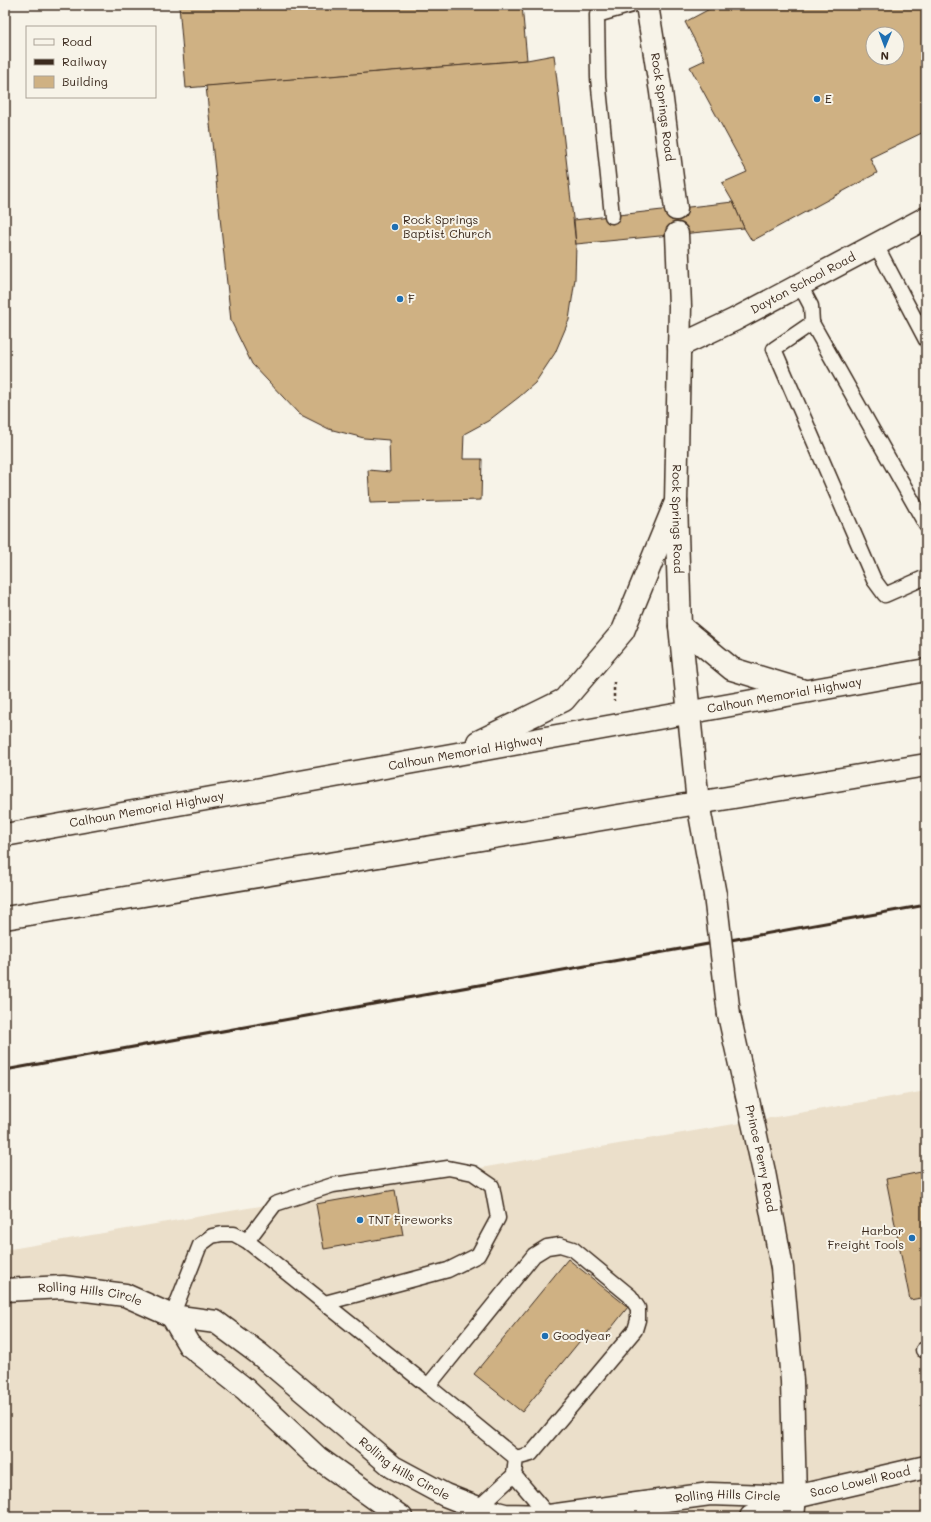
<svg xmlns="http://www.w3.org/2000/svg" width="931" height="1522" font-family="Mali,sans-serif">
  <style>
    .built { fill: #ebdfca }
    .building { fill: #cfb183; stroke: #3b2a1e; fill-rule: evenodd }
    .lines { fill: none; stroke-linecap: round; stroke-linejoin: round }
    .service-casing { stroke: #3b2a1e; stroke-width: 17 }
    .minor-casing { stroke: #3b2a1e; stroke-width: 25 }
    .tertiary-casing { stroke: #3b2a1e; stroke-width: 25 }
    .trunk-casing { stroke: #3b2a1e; stroke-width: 25 }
    .path { stroke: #3b2a1e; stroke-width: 2.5; stroke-dasharray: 3 3; stroke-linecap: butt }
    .service { stroke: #f7f3e8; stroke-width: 14 }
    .minor { stroke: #f7f3e8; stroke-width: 22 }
    .tertiary { stroke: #f7f3e8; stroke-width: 22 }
    .trunk { stroke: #f7f3e8; stroke-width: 22 }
    .rail { stroke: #3b2a1e; stroke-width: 3 }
    .tertiary-bridge-casing { stroke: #3b2a1e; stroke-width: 25; stroke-linecap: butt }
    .tertiary-bridge { stroke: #f7f3e8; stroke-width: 22 }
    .poi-dot { fill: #1f6fb2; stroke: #f7f3e8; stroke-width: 1.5 }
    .labels { text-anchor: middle; stroke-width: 4; stroke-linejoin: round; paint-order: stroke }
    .poi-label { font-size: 12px; fill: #3b2a1e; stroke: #f7f3e8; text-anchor: start }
    .street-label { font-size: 12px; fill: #3b2a1e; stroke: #f7f3e8 }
  </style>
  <rect width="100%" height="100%" fill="#f7f3e8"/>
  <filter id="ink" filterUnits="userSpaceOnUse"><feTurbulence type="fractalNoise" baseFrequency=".025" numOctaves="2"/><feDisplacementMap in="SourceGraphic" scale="8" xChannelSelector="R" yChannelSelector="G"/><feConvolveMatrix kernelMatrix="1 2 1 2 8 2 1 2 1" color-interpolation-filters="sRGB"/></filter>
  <g filter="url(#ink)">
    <path class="built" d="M926,1091V1517H5V1250Z"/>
    <g class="building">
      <path d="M179,5H522L527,60L186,88Z"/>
      <path d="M717,5H926V131L870,158L877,173L752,241L744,228L733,202L722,183L747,172L690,67L705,60L685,22ZM873,34H897V58H873Z"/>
      <path d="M554,55L576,244L575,279L569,320L555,353L535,383L519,397L488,421L464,434L463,459H482L481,500L370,503L368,470L390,472L389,440L364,438L329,429L299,414L252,364L231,321L206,86L527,60Z"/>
      <path d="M733,202L744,228L576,244L574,220Z"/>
      <path d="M926,1171V1297L910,1300L886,1179Z"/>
      <path d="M395,1190L403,1235L324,1249L316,1204Z"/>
      <path d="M568,1259L628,1307L601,1341L588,1331L522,1412L474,1374Z"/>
    </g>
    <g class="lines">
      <defs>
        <g id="service">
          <path d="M612,216L598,78L597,15L632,5"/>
          <path d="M876,245L926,340"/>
          <path d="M800,285L811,306L812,323L774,349L874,580L885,595L926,577"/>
          <path d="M812,323L926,525"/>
          <path d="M247,1241L275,1204L333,1185L448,1168L473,1173L492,1186L498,1218L478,1255L448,1270L325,1303"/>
          <path d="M172,1316L200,1245L212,1236L222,1234H234L247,1241L428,1386"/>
          <path d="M923,1350H926"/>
          <path d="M514,1475L516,1458L531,1454L635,1330L638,1320V1308L630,1296L573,1249L560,1245L547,1247L534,1255L428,1386L516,1458"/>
          <path d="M478,1508L514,1475L549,1516"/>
        </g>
        <g id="minor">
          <path id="s1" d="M5,1290L63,1287L125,1295L172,1316L216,1322L258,1353L393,1467L445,1495L478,1508L505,1515L549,1516L710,1494L795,1497"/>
          <path d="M172,1316L189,1345L245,1389L318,1458L401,1517"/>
          <path d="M751,1517L790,1499"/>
        </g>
        <g id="tertiary">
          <path id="s2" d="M647,5L661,92L676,209"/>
          <path id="s3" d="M677,234L680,306L676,502L680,626L698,803L715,895"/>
          <path id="s4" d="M679,346L734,320L926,218"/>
          <path id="s5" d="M729,1015L764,1172L782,1268L792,1381L795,1497L793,1517"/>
          <path id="s6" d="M795,1497L926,1467"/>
        </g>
        <g id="trunk">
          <path d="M680,626L732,669L801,690"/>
          <path d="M478,742L564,700L623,631L676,502"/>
          <path id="s7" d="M5,835L926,670"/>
          <path d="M5,918L926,765"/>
        </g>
      </defs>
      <use href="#service" class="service-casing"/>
      <use href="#minor" class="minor-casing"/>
      <use href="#tertiary" class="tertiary-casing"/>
      <use href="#trunk" class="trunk-casing"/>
      <path class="path" d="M614,682V701"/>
      <use href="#service" class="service"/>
      <use href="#minor" class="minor"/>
      <use href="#tertiary" class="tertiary"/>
      <use href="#trunk" class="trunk"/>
      <path class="rail" d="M5,1070L926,905"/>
      <defs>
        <path id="tertiary-bridge" d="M715,895L729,1015"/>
      </defs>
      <use href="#tertiary-bridge" class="tertiary-bridge-casing"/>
      <use href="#tertiary-bridge" class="tertiary-bridge"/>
    </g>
  </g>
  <g class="poi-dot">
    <circle cx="817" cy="99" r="4"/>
    <circle cx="395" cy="227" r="4"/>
    <circle cx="400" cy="299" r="4"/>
    <circle cx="360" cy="1220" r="4"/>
    <circle cx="912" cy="1238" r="4"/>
    <circle cx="545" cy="1336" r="4"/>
  </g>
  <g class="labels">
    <g class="poi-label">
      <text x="825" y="103">E</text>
      <text x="403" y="224">Rock Springs<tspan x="403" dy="14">Baptist Church</tspan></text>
      <text x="408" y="303">F</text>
      <text x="368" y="1224">TNT Fireworks</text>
      <text x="904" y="1235" text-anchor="end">Harbor<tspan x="904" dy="14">Freight Tools</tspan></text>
      <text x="553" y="1340">Goodyear</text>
    </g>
    <g class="street-label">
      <text dy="4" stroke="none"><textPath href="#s2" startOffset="103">Rock Springs Road</textPath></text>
      <text dy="4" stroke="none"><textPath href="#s4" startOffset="139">Dayton School Road</textPath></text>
      <text dy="4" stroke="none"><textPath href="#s3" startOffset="285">Rock Springs Road</textPath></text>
      <text dy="4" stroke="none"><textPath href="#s7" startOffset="792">Calhoun Memorial Highway</textPath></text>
      <text dy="4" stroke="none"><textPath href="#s7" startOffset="468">Calhoun Memorial Highway</textPath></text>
      <text dy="4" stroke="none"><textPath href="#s7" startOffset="144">Calhoun Memorial Highway</textPath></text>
      <text dy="4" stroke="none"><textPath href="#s5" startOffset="147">Prince Perry Road</textPath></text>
      <text dy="4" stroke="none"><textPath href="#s1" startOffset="86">Rolling Hills Circle</textPath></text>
      <text dy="4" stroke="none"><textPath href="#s1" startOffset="456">Rolling Hills Circle</textPath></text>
      <text dy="4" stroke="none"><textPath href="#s6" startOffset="67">Saco Lowell Road</textPath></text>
      <text dy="4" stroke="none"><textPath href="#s1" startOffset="792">Rolling Hills Circle</textPath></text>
    </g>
  </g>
  <rect width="931" height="1522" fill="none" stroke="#f7f3e8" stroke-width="20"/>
  <rect x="10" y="10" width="911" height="1502" fill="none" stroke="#3b2a1e" stroke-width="1.5" filter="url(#ink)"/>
  <rect x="26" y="26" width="130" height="72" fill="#f7f3e8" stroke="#aca397"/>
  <rect x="34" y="39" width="20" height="6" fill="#f7f3e8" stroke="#aca397"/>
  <text x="62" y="46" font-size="12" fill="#3b2a1e">Road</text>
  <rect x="34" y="59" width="20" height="6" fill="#3b2a1e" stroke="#aca397"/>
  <text x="62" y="66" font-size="12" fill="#3b2a1e">Railway</text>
  <rect x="34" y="76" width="20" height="12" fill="#cfb183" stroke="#aca397"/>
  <text x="62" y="86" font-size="12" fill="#3b2a1e">Building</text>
  <g transform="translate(885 46) rotate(181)"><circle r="19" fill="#f7f3e8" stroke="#aca397"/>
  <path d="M0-3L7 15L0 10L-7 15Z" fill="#1f6fb2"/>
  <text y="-6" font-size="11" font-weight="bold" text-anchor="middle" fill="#3b2a1e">N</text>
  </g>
</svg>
